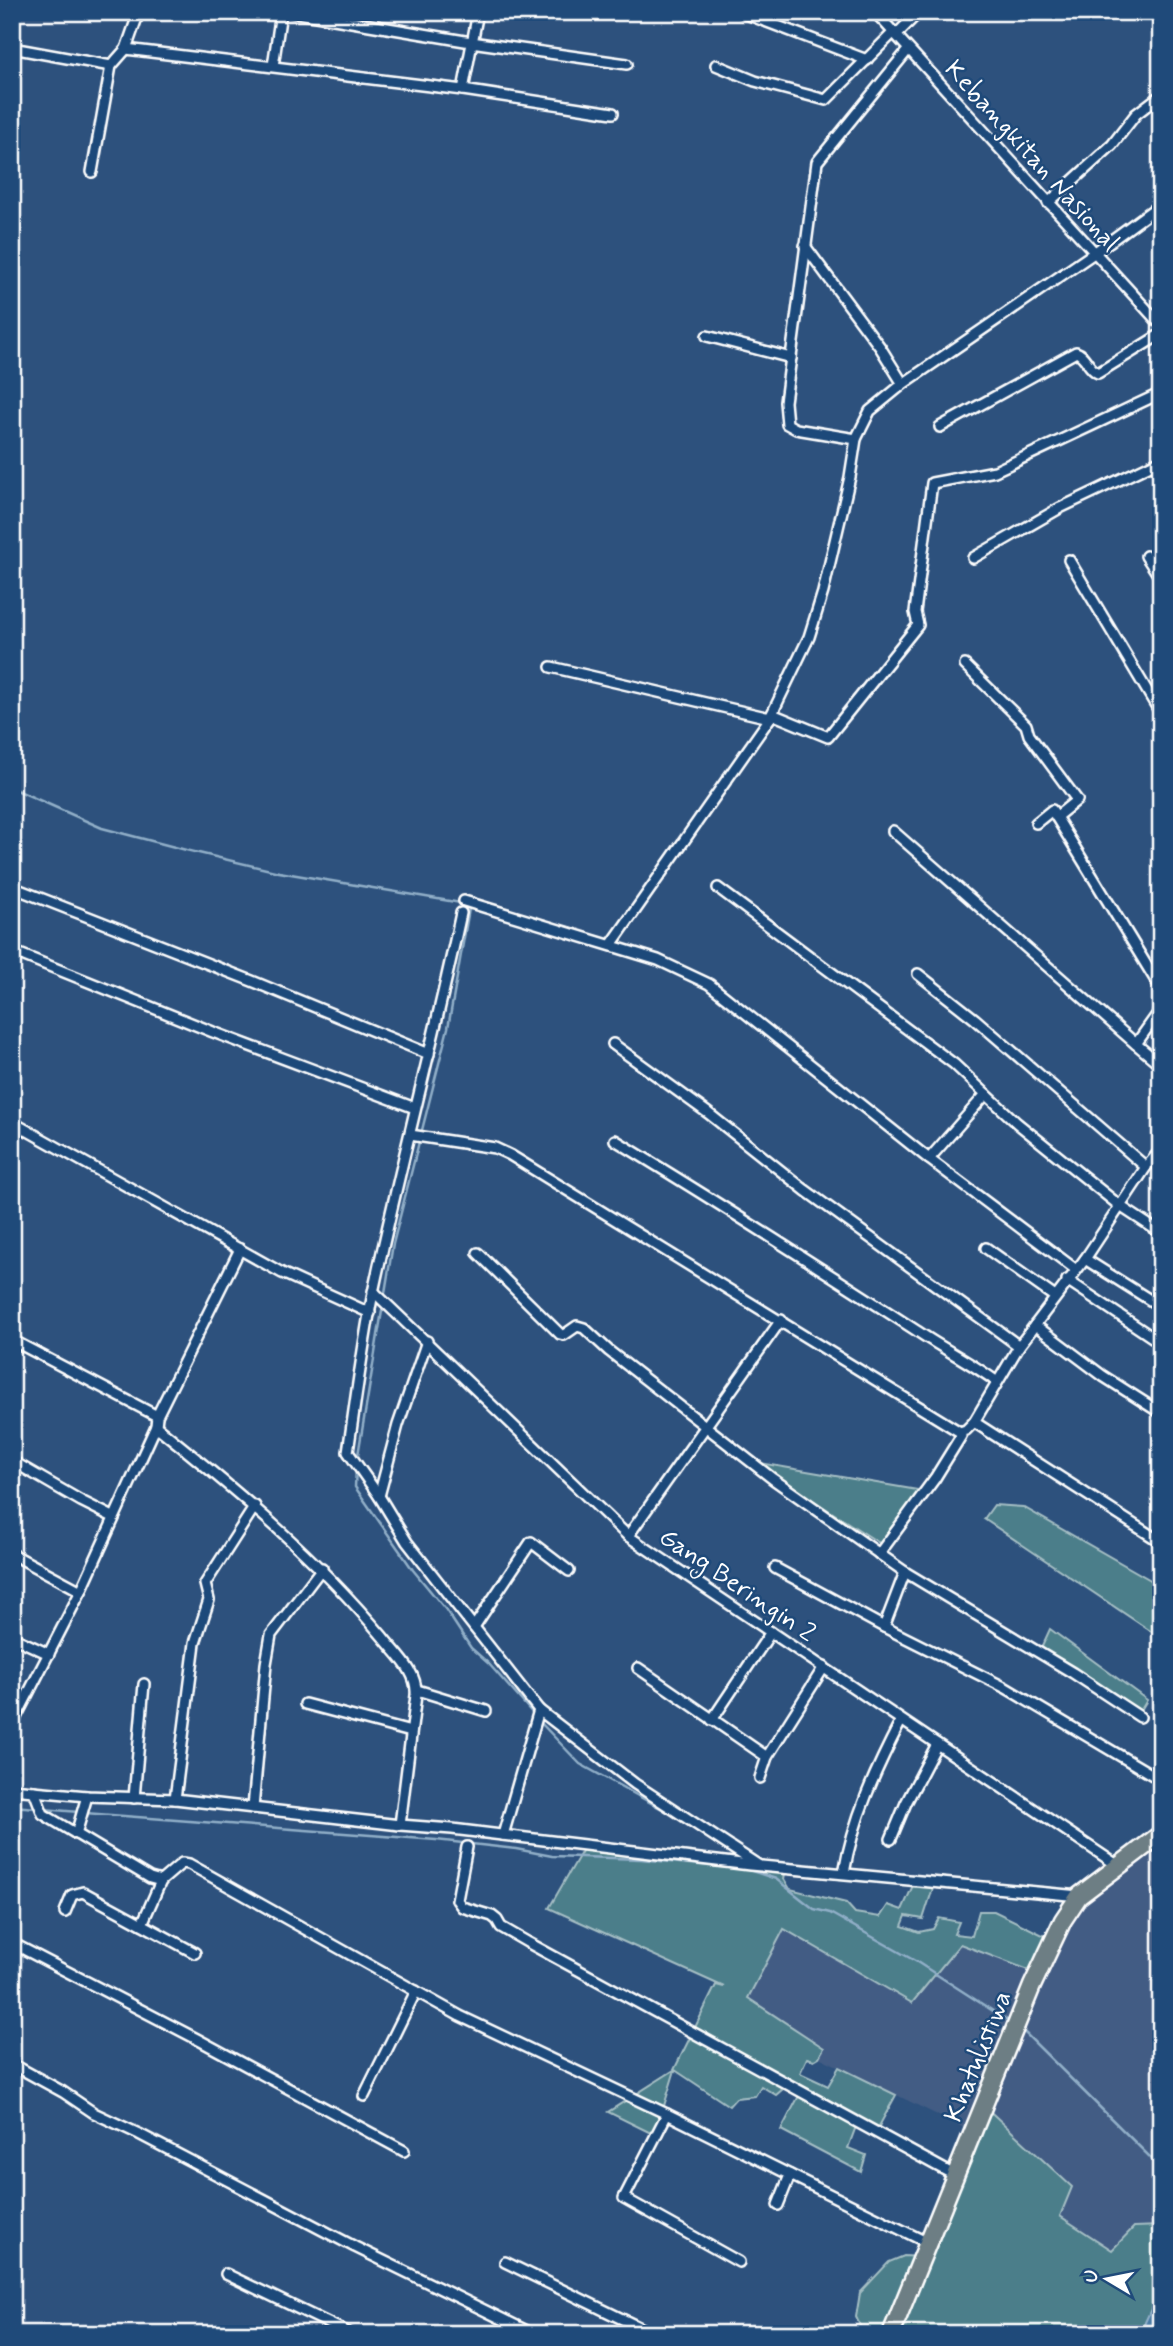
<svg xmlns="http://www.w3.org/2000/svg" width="1173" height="2346" font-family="Mynerve,sans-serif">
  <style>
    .built { fill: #425c84 }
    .green { fill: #4b7e8a; stroke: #a5bec4; stroke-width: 2 }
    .water { fill: #4779a4; stroke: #91afc8; stroke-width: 2 }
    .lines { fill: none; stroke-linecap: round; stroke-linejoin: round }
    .stream { stroke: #91afc8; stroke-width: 2.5 }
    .street-casing { stroke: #fff; stroke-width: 14 }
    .highway-casing { stroke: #fff; stroke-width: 21 }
    .street { stroke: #1f4a7a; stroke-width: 9 }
    .highway { stroke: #6d7e84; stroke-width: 16 }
    .labels { text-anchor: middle; stroke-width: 5; stroke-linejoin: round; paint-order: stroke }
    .street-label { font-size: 26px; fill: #fff; stroke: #1f4a7a }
  </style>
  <rect width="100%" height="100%" fill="#2d517d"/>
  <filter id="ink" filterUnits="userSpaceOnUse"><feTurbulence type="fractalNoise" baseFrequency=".0143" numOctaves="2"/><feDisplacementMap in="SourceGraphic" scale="14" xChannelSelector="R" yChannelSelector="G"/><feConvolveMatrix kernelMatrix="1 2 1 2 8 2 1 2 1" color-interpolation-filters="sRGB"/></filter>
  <g filter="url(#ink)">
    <path class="built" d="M1161,1832V2226L1134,2227L1112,2250L1060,2215L972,2132L819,2057L823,2048L748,1998L784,1928L912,2003L960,1943L1034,1972L1066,1907L1101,1864Z"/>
    <g class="green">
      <path d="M754,1462L929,1492L887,1548Z"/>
      <path d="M994,1505L1023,1507L1161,1586V1638L984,1519Z"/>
      <path d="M1050,1629L1147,1700L1138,1715L1040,1651Z"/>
      <path d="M586,1844L786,1868L784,1879L790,1889L846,1903L855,1913L880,1917L888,1905L902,1910L914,1883L934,1885L923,1919L906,1916L902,1926L919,1932L933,1929L939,1918L959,1922L954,1934L972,1936L979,1911H994L1049,1938L1034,1972L960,1944L912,2003L784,1929L748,1998L824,2048L819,2057L814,2060L807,2058L800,2073L828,2086L839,2067L896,2095L877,2130L858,2121L848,2148L866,2155L861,2172L781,2130L801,2092L790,2083L776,2095L761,2086L755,2096L736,2098L729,2106L675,2070L655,2135L608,2112L674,2070L716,1985L724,1987L549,1908Z"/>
      <path d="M982,2104L1072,2187L1060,2216L1112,2250L1134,2227L1161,2226V2303L1142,2334H864L856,2317L860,2293L889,2262L904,2256L922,2257Z"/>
    </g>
    <path class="water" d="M1161,2287V2334H1140L1142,2329Z"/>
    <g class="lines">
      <g class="stream">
        <path d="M12,788L102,828L186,850L279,872L461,903"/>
        <path d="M384,1299L393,1244L448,1028L469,909L467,906"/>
        <path d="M357,1461L383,1305"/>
        <path d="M356,1468L355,1487L413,1570L446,1610L471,1648L489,1664L535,1716"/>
        <path d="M539,1721L580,1764L682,1820"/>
        <path d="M12,1806L37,1808"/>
        <path d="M43,1809L79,1812"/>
        <path d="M85,1813L436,1840L516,1849L552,1856L641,1859L749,1870L776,1879L814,1909L830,1913L917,1962L1007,2020"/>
        <path d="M1024,2032L1161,2168"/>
      </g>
      <defs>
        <g id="street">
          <path d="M292,12L471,42L627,64"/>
          <path d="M741,12L867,60"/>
          <path d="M875,12L1161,325"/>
          <path d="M896,35L919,12"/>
          <path d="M12,48L111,66L126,49L139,12"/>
          <path d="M126,49L463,90L613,113"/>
          <path d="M716,65L755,81L826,100L893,33"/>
          <path d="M273,66L281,12"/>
          <path d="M463,90L478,12"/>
          <path d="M92,172L111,66"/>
          <path d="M1048,203L1112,145L1136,114L1161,95"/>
          <path d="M805,246L880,347L903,384"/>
          <path d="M707,336L791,358"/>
          <path d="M940,427L1076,352C1086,355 1088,369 1098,373L1161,334"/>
          <path d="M856,439L796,429L787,424L785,402L817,162L908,50"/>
          <path d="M1146,556L1161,579"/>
          <path d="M973,558L1060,508L1161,460"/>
          <path d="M1069,560L1161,714"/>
          <path d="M965,665L1026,725L1029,735L1077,800L1056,817"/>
          <path d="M551,667L770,718"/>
          <path d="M772,714L828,737L918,625L915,612L932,483L995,471L1161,393"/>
          <path d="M1036,823L1052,810L1161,989"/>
          <path d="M893,831L1136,1044"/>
          <path d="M12,887L252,981L429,1054"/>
          <path d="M718,888L954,1064L1017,1123L1120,1206L1161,1233"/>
          <path d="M464,901L658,960L709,984L929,1159L1075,1269"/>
          <path d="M461,913C434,1039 401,1163 374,1288C363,1342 356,1398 348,1452L379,1496L407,1542L539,1710"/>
          <path d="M611,945L770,718L809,637L823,592L850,477L856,439L870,411L903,384L1094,253L1161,204"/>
          <path d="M12,951L213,1032L415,1108"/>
          <path d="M918,974L975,1019L1146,1167"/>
          <path d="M1161,1009L1136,1044L1161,1065"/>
          <path d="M613,1044L708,1113L805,1190L1019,1346"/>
          <path d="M12,1122L282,1273L370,1313"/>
          <path d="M410,1135L495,1148L510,1155L960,1432"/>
          <path d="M615,1140C717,1202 817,1266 917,1331C943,1349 972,1363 997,1382"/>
          <path d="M929,1159L986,1094"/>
          <path d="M986,1248L1055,1297"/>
          <path d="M478,1253L560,1334L564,1335L577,1326L584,1328L609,1351L773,1479L905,1572L1073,1673L1140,1717"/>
          <path d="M1085,1259L1161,1307"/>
          <path d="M1067,1280L1161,1343"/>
          <path d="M373,1291L628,1536L1117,1865"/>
          <path d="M1035,1325L1103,1376L1161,1413"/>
          <path d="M12,1340L157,1416"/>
          <path d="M974,1422L1161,1542"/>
          <path d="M156,1426L157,1416L240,1249"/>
          <path d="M12,1461L81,1501L113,1517"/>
          <path d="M379,1496L398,1425L427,1341"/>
          <path d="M628,1536L781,1320"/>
          <path d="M12,1554L81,1591"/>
          <path d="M879,1554L935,1478L961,1436L960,1432L966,1430L974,1422L1019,1346L1085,1259L1146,1167L1161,1150"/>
          <path d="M775,1568L884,1627L1006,1688L1161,1780"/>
          <path d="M474,1627L531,1542L569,1571"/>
          <path d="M884,1627L905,1572"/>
          <path d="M12,1637L49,1654"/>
          <path d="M638,1668L767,1757"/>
          <path d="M417,1690L486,1711"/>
          <path d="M305,1704L411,1732"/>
          <path d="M712,1720L771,1632"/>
          <path d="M12,1725L81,1591L156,1426C238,1492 315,1556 383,1637C397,1655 418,1672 416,1695L400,1825"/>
          <path d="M760,1778L767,1757L824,1667"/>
          <path d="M12,1789L87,1796L175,1799L400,1825L452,1829L750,1865L1079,1896"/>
          <path d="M34,1791L43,1814L150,1878L161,1881L182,1863L189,1864L460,2016L667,2114L928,2243"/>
          <path d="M134,1798L144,1684"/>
          <path d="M175,1799L195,1643L209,1600L205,1584L255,1506"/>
          <path d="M253,1808L266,1664L271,1635L322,1568"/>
          <path d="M76,1834L87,1796"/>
          <path d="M503,1835L539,1710L635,1784L758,1865"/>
          <path d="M891,1839L906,1803L937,1744"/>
          <path d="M467,1847L457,1900L462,1907L492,1916L497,1920L501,1927L527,1942L956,2176"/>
          <path d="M844,1873C853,1819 876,1769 901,1721"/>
          <path d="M65,1912L72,1895L83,1892L195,1953"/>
          <path d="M142,1924L161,1881"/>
          <path d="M12,1943L197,2039L404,2151"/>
          <path d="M12,2064L63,2092L94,2113L139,2134L355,2247L533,2334"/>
          <path d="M364,2096L416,1991"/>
          <path d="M667,2114L624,2198L739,2262"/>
          <path d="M778,2205L790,2175"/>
          <path d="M505,2262L653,2334"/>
          <path d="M226,2274L351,2334"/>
        </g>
        <path id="highway" d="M891,2334L1032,1986L1063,1920L1079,1896L1161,1834"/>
      </defs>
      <use href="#street" class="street-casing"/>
      <use href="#highway" class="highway-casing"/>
      <use href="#street" class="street"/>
      <use href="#highway" class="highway"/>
    </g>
  </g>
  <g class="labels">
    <g class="street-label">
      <text transform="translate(1033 155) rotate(48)" y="9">Kebangkitan Nasional</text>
      <text transform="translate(738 1584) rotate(34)" y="9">Gang Beringin 2</text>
      <text transform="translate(977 2056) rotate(-68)" y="9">Khatulistiwa</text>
    </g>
  </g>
  <rect width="1173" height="2346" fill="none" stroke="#1f4a7a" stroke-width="42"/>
  <rect x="21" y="21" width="1131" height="2304" fill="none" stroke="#fff" stroke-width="2.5" filter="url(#ink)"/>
  <g transform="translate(1107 2279) rotate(280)" stroke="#1f4a7a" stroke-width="5" paint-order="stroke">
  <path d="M0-5L12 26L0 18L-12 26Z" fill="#ffffff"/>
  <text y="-10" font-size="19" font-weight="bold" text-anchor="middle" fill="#ffffff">U</text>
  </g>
</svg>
